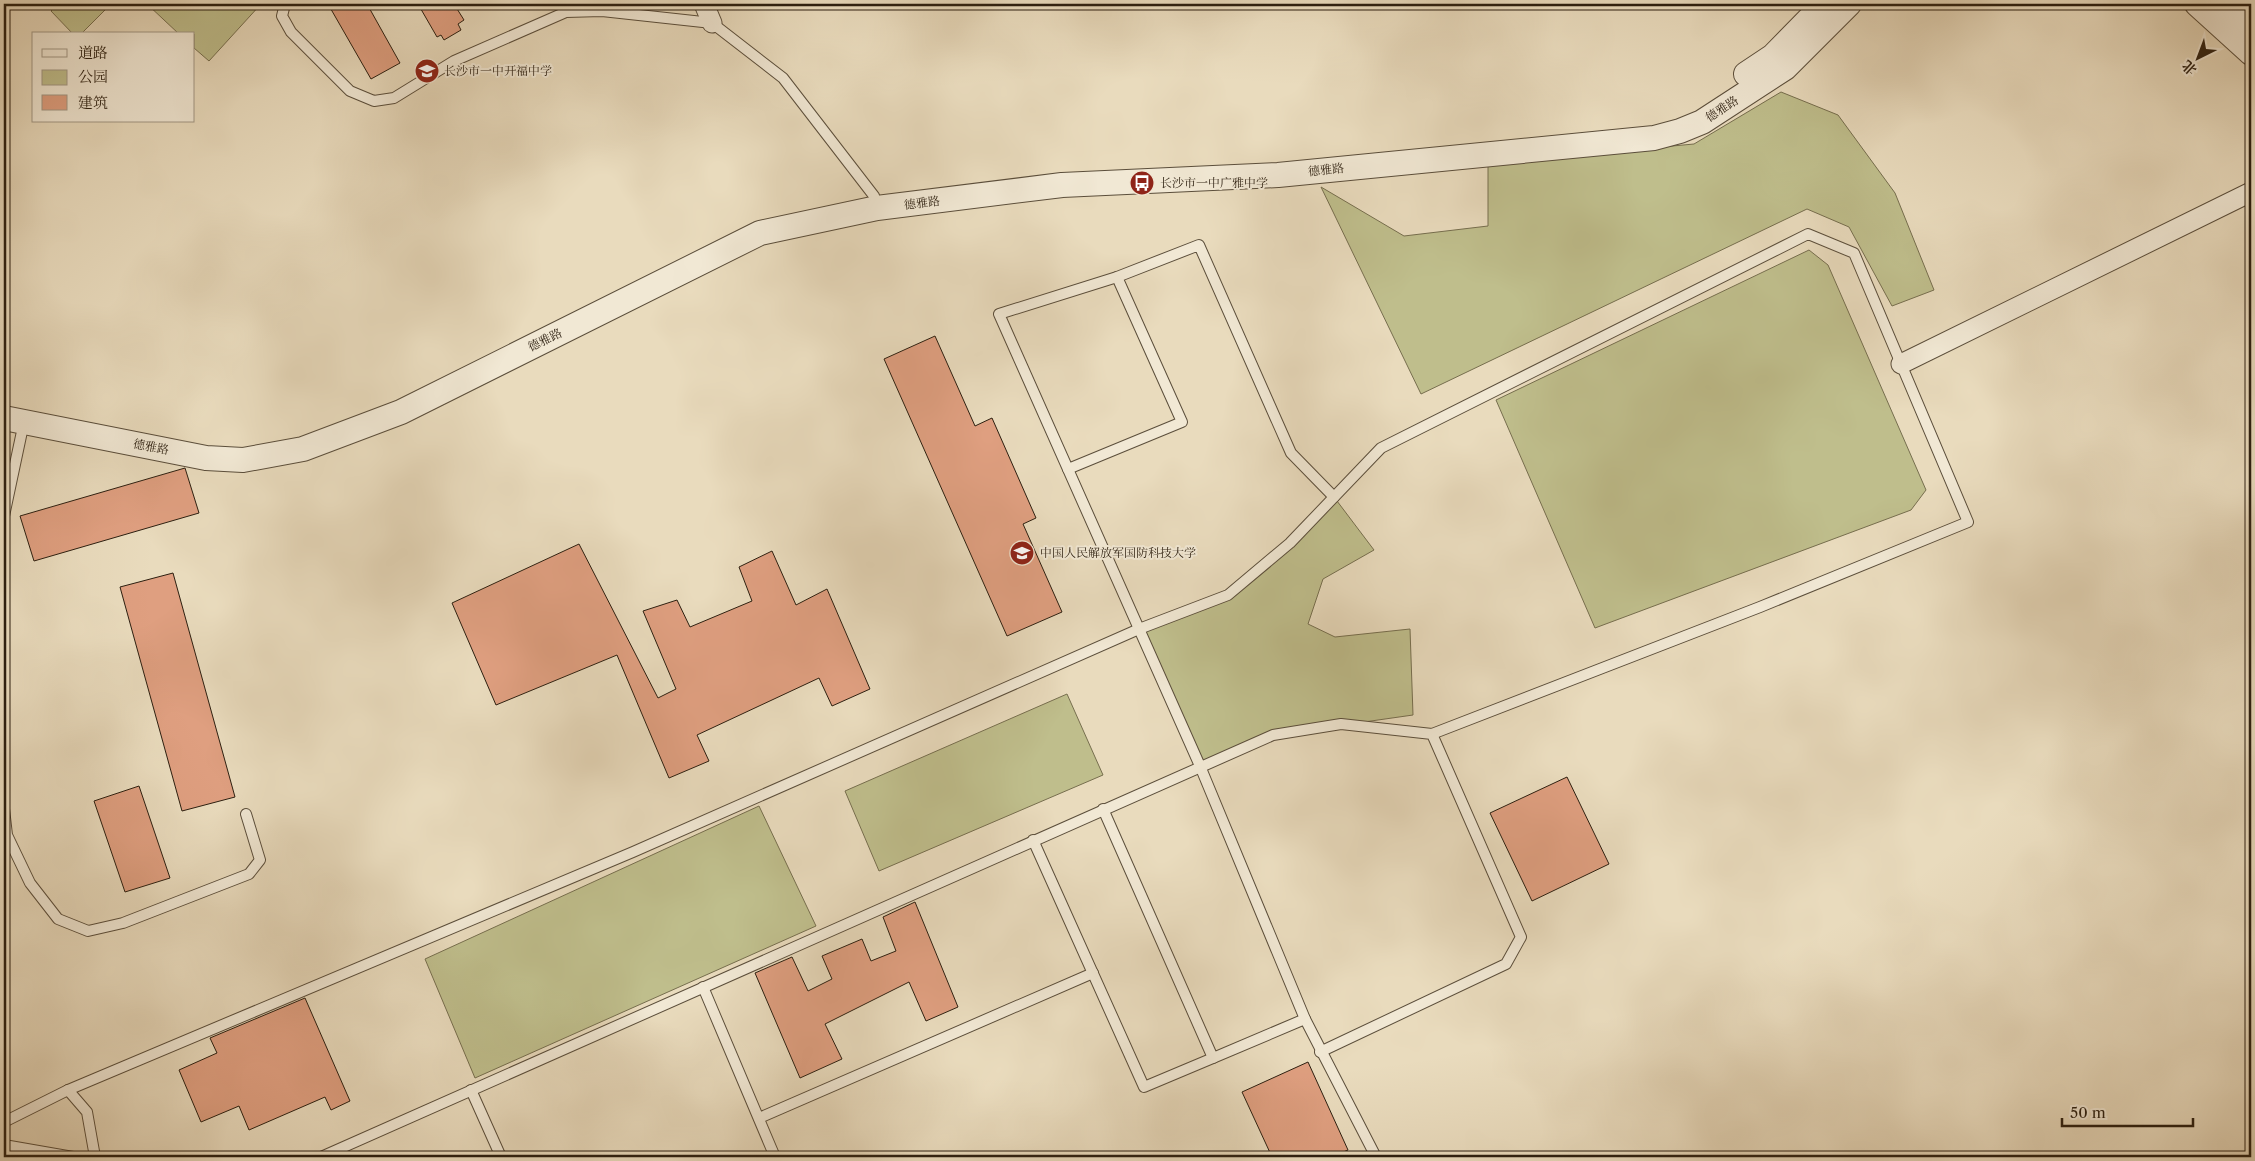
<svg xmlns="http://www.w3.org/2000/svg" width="2255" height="1161" font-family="'Libre Caslon Text','Noto Serif SC',serif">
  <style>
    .green { fill: #bfbe8c; stroke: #766e4e }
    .building { fill: #df9f80; stroke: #2c1f10 }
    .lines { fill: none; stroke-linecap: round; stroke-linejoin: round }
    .service-casing { stroke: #5b4e3b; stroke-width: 12 }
    .minor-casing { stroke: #5b4e3b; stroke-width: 21 }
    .tertiary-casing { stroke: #5b4e3b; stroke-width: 26 }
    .service { stroke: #f1e8d4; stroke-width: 10 }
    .minor { stroke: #f1e8d4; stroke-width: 19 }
    .tertiary { stroke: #f1e8d4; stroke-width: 24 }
    .labels { text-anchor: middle; stroke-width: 4; stroke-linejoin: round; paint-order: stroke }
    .poi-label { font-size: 12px; fill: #2c1f10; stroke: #f1e8d4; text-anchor: start }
    .street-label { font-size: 12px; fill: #2c1f10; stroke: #f1e8d4 }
  </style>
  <rect width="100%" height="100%" fill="#e9dbbd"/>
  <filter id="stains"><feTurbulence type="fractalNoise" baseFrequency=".004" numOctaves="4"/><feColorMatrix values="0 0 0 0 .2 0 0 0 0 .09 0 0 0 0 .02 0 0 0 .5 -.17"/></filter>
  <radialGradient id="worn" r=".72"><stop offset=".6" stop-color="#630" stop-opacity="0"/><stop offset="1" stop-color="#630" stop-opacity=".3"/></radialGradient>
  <g class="green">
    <path d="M58,4H111L81,34H73L51,11Z"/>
    <path d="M147,4H261L209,61L194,48V34H179Z"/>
    <path d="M1781,92L1838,115L1895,193L1934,290L1892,306L1849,227L1807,209L1421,394L1321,187L1404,236L1488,226V163L1694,144Z"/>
    <path d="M1809,250L1828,265L1926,490L1911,510L1595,628L1496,400Z"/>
    <path d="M1334,497L1374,550L1323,579L1308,624L1335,637L1410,629L1413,715L1273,735L1200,766L1139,629L1228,595Z"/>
    <path d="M1067,694L1103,775L879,871L845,791Z"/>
    <path d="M759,806L816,926L475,1078L425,959Z"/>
  </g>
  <g class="building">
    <path d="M328,4H367L400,63L371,79Z"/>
    <path d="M418,4H454L464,20L458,24L461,30L444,40L441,35L437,37Z"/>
    <path d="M935,336L975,426L992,418L1036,518L1023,524L1062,612L1007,636L884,359Z"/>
    <path d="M185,468L199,513L34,561L20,516Z"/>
    <path d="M579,544L658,698L676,689L643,611L677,600L690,627L752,601L739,567L772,551L796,605L827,589L870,689L832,706L819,678L697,735L709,761L669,778L617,655L496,705L452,603Z"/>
    <path d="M173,573L235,797L182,811L120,587Z"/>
    <path d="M1567,777L1609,864L1532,901L1490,813Z"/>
    <path d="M139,786L170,878L125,892L94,801Z"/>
    <path d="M915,902L958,1007L926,1021L909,982L825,1024L842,1059L800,1078L755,973L792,957L808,991L832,979L822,956L862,939L871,961L896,951L883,917Z"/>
    <path d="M305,998L350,1101L331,1110L325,1097L249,1130L239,1106L201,1122L179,1070L217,1053L210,1038Z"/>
    <path d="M1308,1062L1348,1150L1331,1157H1272L1242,1092Z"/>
  </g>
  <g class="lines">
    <defs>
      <g id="service">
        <path d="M285,4L282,16L291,32L350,91L374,101L394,98L454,61L566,12L602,11L712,23L783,78L874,196L877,208"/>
        <path d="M1068,469L1182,422L1117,277"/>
        <path d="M1334,497L1291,453L1199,245L1117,277L999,314L1200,766L1305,1019L1376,1157"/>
        <path d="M4,516L24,422"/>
        <path d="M4,809L7,835L30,883L58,919L88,931L123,923L249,874L260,860L246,814"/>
        <path d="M1103,809L1213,1058L1305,1019"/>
        <path d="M1033,840L1144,1087L1213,1058"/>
        <path d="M703,987L775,1157"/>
        <path d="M68,1090L87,1112L95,1157"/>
        <path d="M471,1090L501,1157"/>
        <path d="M759,1118L1093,973"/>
        <path d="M4,1122L68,1090L633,852L1139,629L1228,595L1290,543L1381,448L1808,234L1854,253L1968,522L1760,607L1432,734"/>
        <path d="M4,1145L73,1157"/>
        <path d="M321,1157L1273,735L1341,724L1432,734L1521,937L1506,964L1320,1052"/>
      </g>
      <g id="minor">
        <path d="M704,4L712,23"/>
        <path d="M1901,364L2251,192"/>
      </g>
      <g id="tertiary">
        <path d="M2197,4L2251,53"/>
        <path d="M2224,4L2251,28"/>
        <path d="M1746,74L1773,56L1824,4"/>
        <path d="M4,418L206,458L243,460L303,449L401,412L760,233L877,208L1062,185L1278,175L1654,138L1680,131L1702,122L1785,68L1849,4"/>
      </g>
    </defs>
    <use href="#service" class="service-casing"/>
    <use href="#minor" class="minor-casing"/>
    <use href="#tertiary" class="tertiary-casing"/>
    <use href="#service" class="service"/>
    <use href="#minor" class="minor"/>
    <use href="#tertiary" class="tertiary"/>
  </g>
  <defs>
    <symbol id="school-disc" viewBox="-11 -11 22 22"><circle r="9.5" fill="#8f2418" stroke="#f1e8d4"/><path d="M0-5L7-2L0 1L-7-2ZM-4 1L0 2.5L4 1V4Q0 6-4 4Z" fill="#fff"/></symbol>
    <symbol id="bus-disc" viewBox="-11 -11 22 22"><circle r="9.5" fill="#8f2418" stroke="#f1e8d4"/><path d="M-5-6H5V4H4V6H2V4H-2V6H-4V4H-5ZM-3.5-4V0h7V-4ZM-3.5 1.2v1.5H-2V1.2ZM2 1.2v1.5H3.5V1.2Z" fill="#fff"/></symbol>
    <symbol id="university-disc" viewBox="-11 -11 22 22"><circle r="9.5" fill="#8f2418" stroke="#f1e8d4"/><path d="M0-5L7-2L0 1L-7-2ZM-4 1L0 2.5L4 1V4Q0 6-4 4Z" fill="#fff"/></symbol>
  </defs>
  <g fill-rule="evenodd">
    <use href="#school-disc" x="413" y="57" width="28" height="28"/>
    <use href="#bus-disc" x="1128" y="169" width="28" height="28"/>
    <use href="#university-disc" x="1008" y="539" width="28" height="28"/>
  </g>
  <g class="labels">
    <g class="poi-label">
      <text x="444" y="75">长沙市一中开福中学</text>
      <text x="1160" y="187">长沙市一中广雅中学</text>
      <text x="1040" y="557">中国人民解放军国防科技大学</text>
    </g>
    <g class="street-label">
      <text transform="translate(1722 109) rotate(-33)" y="4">德雅路</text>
      <text transform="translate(1326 170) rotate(-6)" y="4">德雅路</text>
      <text transform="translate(922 203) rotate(-7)" y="4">德雅路</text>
      <text transform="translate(545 340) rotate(-26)" y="4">德雅路</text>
      <text transform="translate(151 447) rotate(11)" y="4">德雅路</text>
    </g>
  </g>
  <rect width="2255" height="1161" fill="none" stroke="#e9dbbd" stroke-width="20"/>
  <rect x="5" y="5" width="2245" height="1151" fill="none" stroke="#2c1f10" stroke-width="2.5"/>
  <rect x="10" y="10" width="2235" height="1141" fill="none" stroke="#2c1f10"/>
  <rect x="32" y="32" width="162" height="90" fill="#f1e8d4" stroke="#a29886"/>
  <rect x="42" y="49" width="25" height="8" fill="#f1e8d4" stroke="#a29886"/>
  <text x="78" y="58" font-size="15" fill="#2c1f10">道路</text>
  <rect x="42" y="70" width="25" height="15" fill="#bfbe8c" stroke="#a29886"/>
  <text x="78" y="82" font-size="15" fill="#2c1f10">公园</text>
  <rect x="42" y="95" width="25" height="15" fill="#df9f80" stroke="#a29886"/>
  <text x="78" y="108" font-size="15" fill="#2c1f10">建筑</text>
  <g transform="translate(2198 58) rotate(222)" stroke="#f1e8d4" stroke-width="4" paint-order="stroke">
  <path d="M0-4L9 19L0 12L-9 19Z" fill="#2c1f10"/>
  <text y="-8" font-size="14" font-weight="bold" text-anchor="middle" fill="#2c1f10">北</text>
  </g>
  <path d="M2062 1118v8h131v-8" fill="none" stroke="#2c1f10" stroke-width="2.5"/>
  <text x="2070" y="1118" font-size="15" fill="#2c1f10" stroke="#f1e8d4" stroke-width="4" paint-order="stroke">50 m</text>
  <rect width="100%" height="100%" filter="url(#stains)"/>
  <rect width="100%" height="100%" fill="url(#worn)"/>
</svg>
